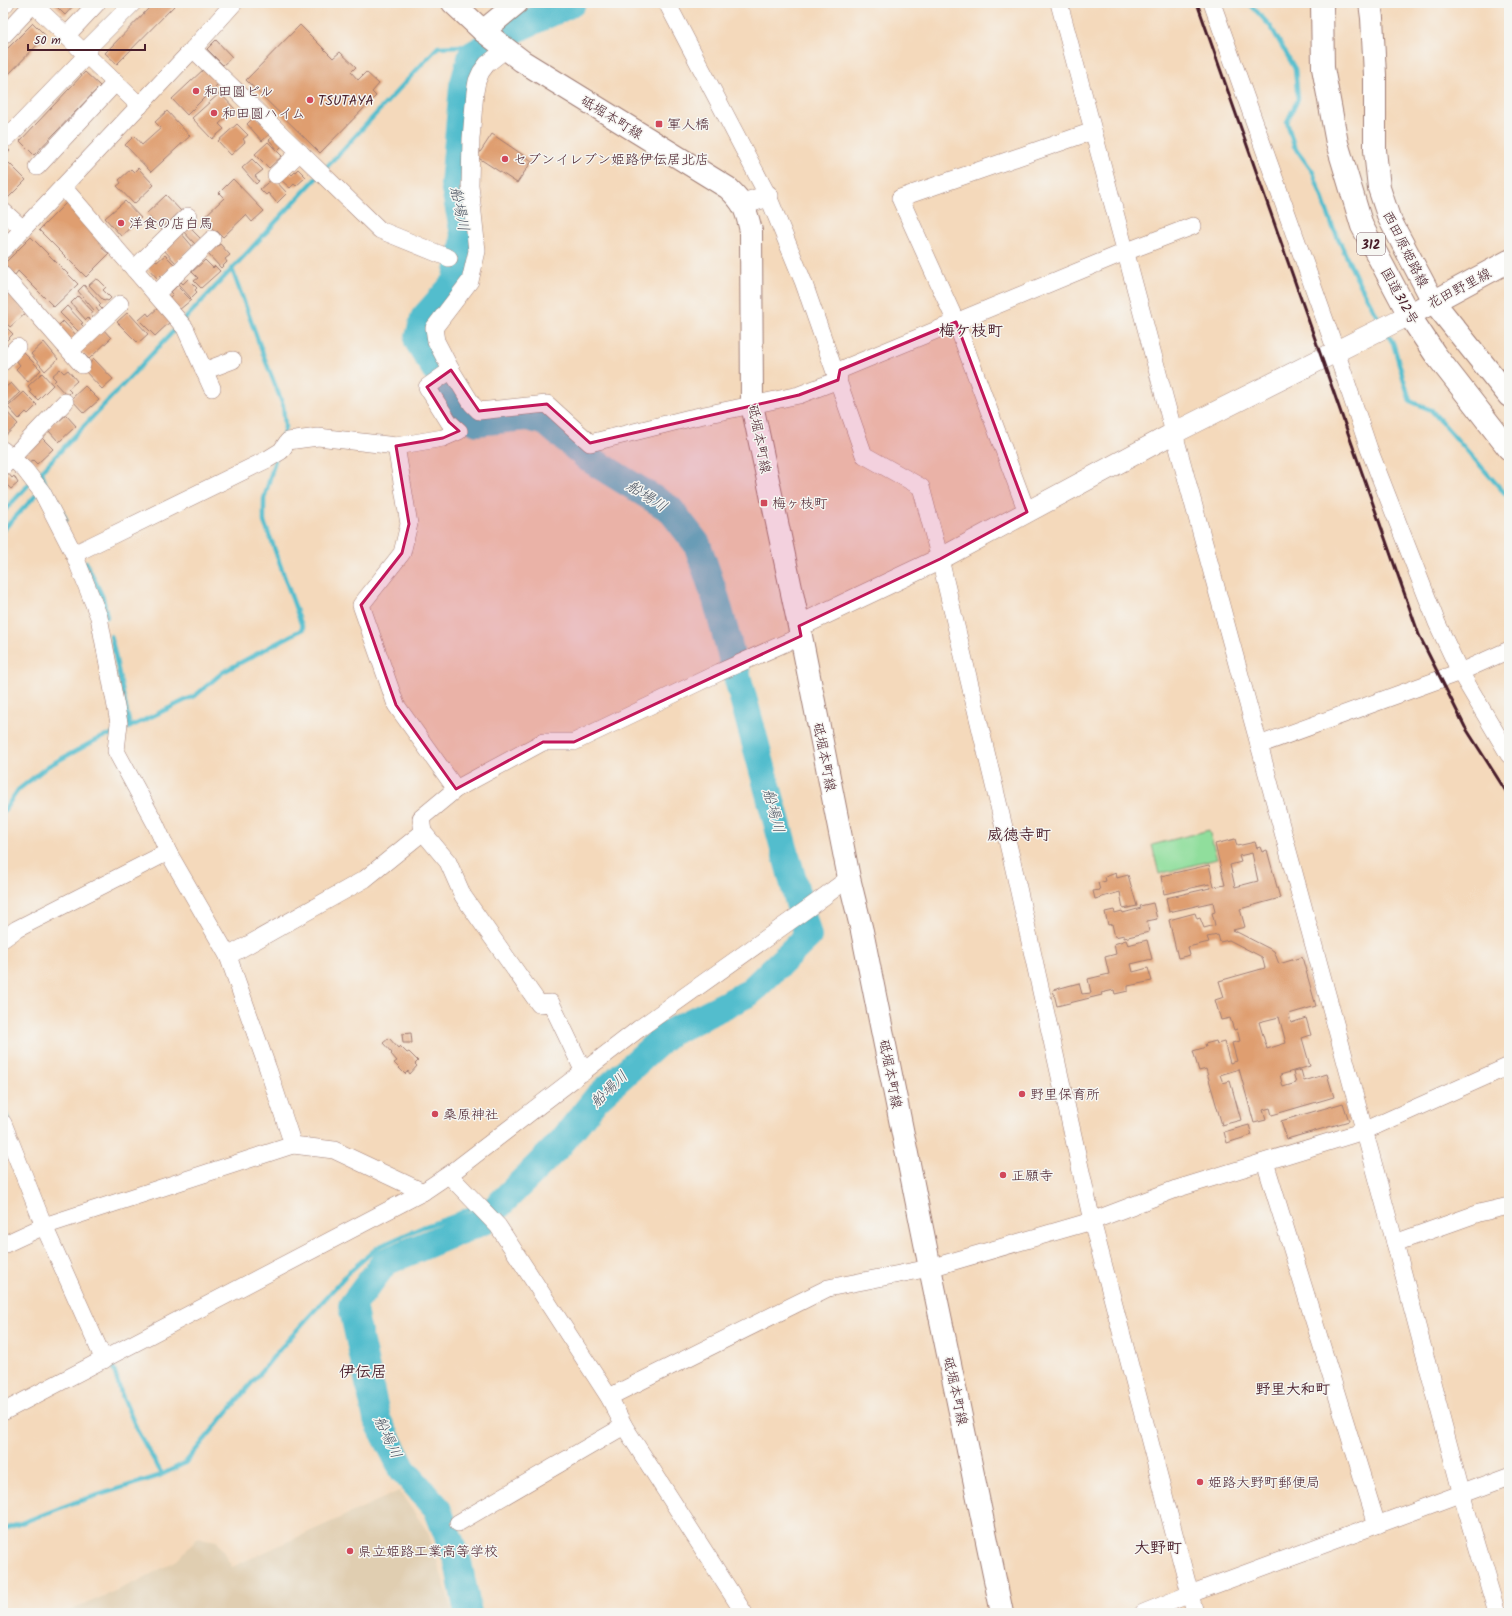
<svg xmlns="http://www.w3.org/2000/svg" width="1512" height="1616" font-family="Kalam,'Klee One',sans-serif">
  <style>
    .built { fill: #e0ceb1 }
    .green { fill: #90de9c; stroke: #6d7e64 }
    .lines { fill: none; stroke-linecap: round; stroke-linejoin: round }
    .stream { stroke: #52bdcd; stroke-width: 4.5 }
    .river { stroke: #52bdcd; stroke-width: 28 }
    .building { fill: #df9e6f; fill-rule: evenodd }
    .minor-casing { stroke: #9f7c73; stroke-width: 18 }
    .tertiary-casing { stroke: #9f7c73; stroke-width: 22 }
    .secondary-casing { stroke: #9f7c73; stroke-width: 24 }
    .trunk-casing { stroke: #9f7c73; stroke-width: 24 }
    .minor { stroke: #fff; stroke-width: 17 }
    .tertiary { stroke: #fff; stroke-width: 21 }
    .secondary { stroke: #fff; stroke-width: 22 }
    .trunk { stroke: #fff; stroke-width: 22 }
    .rail { stroke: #4a1f2b; stroke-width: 3 }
    .marked { fill: #c2185b; fill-opacity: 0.2; stroke: #c2185b; stroke-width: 3; stroke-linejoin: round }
    .poi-dot { fill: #d1495b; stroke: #f6f6f2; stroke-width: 1.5 }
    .labels { text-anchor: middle; stroke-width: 3; stroke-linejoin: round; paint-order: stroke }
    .shield { fill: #f6f6f2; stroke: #7e6067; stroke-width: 1 }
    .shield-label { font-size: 13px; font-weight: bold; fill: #4a1f2b }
    .poi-label { font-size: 14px; fill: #4a1f2b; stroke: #f6f6f2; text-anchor: start }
    .street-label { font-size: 14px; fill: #4a1f2b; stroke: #f6f6f2 }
    .water-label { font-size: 15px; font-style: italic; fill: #4d5664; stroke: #f6f6f2 }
    .neighbourhood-label { font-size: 15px; font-weight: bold; fill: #4a1f2b; stroke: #f6f6f2 }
    .quarter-label { font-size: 16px; font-weight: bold; fill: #4a1f2b; stroke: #f6f6f2 }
  </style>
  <rect width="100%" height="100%" fill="#f6f6f2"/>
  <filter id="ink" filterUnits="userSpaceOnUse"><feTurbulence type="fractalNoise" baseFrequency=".025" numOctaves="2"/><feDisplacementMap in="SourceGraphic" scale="8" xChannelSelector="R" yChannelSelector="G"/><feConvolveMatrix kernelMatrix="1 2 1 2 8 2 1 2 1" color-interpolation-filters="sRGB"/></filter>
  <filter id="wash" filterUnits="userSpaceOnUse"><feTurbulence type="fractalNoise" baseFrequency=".012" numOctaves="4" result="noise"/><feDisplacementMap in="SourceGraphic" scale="16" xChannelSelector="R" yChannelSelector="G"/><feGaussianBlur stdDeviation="0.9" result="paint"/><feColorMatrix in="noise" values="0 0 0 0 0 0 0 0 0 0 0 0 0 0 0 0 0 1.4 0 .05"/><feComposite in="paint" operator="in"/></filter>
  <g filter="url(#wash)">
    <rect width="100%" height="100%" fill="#f4d9bb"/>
    <path class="built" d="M399,1491L428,1532L453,1613H65L138,1581L177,1560L198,1538L217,1541L232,1567Z"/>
    <path class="green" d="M1209,830L1217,859L1159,874L1152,845Z"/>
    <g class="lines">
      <g class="stream">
        <path d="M1249,3L1271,27L1295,69L1298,99L1287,122L1294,146L1313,172L1332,225L1356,277L1381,323"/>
        <path d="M232,269L266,362L283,405L285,427L282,439"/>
        <path d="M1387,333L1393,343L1410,401L1431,410L1509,498"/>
        <path d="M42,471L45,484L55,497L66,520"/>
        <path d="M3,512L232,269L438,47L461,46L472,55"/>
        <path d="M3,530L38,493"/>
        <path d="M86,562L103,598L107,617"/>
        <path d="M111,636L130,727L128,728"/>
        <path d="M130,727L196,695L223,672L303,629L272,542L264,522V499L275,460"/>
        <path d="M3,812L18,790L48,766L98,739L115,733"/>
        <path d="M3,1108L8,1120"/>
        <path d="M111,1360L121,1393L138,1432L162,1474"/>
        <path d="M3,1530L73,1503L159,1476L185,1463L280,1349L349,1272L378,1247L423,1227L452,1217L493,1197L519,1172L560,1144"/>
      </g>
      <path class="river" d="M468,1613L458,1562L437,1508L403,1470L377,1419L352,1306L385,1262L483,1221L560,1144L597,1098L669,1033L749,993L808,936L716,599L697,544L670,509L588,458L546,422L527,417L477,422L461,411L418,341L424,318L456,282L465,239L454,184L463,86L472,55L522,26L572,3"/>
    </g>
    <g id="blocks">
      <g class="building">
        <path d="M53,3H76L65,15Z"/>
        <path d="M154,3H177L117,64L105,53Z"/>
        <path d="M33,23L46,36L3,80V53Z"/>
        <path d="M300,25L333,58L340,52L356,67L351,72L358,80L366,72L379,84L372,92L376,96L320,153L246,80Z"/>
        <path d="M216,40L232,57L223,65L207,49Z"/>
        <path d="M205,68L219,83L187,115L172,99Z"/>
        <path d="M85,72L100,86L34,155L20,141Z"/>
        <path d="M220,93L235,109L219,124L224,129L212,139L192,118Z"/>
        <path d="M167,111L190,136L151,172L125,145L134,136L142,145L161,128L155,122Z"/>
        <path d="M256,115L271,133L262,141L247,124Z"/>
        <path d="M237,124L248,135L243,139L245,142L231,155L218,141Z"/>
        <path d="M276,134L284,144L278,150L269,140Z"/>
        <path d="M492,134L532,161L517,183L477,157Z"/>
        <path d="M268,142L282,156L269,168L255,154Z"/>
        <path d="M3,144L10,151L4,156L3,155Z"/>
        <path d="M252,159L263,170L255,176L259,181L256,184L242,168Z"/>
        <path d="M9,163L26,180L4,202L3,169Z"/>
        <path d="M138,168L154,185L134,204L117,186L121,183L119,180L131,169L134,172Z"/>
        <path d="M298,169L306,177L296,186L294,184L290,188L280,179L288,171L292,175Z"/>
        <path d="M273,178L287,193L277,203L268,193L266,195L260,189Z"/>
        <path d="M233,179L264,211L252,222L246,215L223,237L217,231L216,233L202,219L224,198L219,193Z"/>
        <path d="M166,195L181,211L161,229L146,214Z"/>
        <path d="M125,201L141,218L121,236L105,218Z"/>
        <path d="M66,203L95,232L105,246L102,248L109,254L86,277L39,230Z"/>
        <path d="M190,223L194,227L192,230L201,239L195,244L182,230Z"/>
        <path d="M181,233L193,247L176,263L163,249Z"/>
        <path d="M31,237L78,284L54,307L18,271L15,275L4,264Z"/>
        <path d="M220,244L230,255L225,259L227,262L221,268L208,254Z"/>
        <path d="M165,255L175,265L162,277L160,275L157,278L147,267L155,260L157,262Z"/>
        <path d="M205,260L213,268L215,266L220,271L201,288L194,281L198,278L192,272Z"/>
        <path d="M96,279L99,280L106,287L103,290L111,298L108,301L106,300L104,301L89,285Z"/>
        <path d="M188,279L197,288L195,290L197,292L191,298L178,284L181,282L183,284Z"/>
        <path d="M84,285L101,304L99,306L102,309L99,312L96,308L94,310L78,291Z"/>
        <path d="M177,286L191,300L179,310L168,299L173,294L171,292Z"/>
        <path d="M3,288L26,313L10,327L3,320Z"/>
        <path d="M78,296L93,312L91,315L93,318L91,321L88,318L86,320L71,303Z"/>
        <path d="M67,306L83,323L81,324L85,328L80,333L60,313Z"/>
        <path d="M159,307L172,320L155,336L139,320L147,313L149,316Z"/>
        <path d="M128,312L148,334L138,343L117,322Z"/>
        <path d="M63,321L78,337L70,345L55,329Z"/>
        <path d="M3,324L13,334L3,344Z"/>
        <path d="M103,329L111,338L89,359L80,350Z"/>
        <path d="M44,342L58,359L45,371L31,354Z"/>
        <path d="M23,352L41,370L28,382L16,369L20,365L16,360Z"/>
        <path d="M94,359L113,379L102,389L83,369Z"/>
        <path d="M60,369L64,373L68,370L77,381L68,389L71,392L67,396L54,382L56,380L52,376Z"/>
        <path d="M42,373L53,385L38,400L30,392L31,390L28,386Z"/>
        <path d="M11,383L20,393L6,406L3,402V384L6,387Z"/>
        <path d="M85,386L99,400L84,413L71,399Z"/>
        <path d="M24,392L37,405L28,414L26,412L19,419L8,407Z"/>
        <path d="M5,410L18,424L3,438V412Z"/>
        <path d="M66,415L76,426L59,442L47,429L56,420L58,422Z"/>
        <path d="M40,436L53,449L37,464L33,460L28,464L20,455Z"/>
        <path d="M8,473L12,478L14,476L18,483L11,489L3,481V478Z"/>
        <path d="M1235,839L1237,846L1255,842L1257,848L1260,847L1262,852L1267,850L1280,898L1240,909L1245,927L1233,930L1274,951L1279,964L1302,957L1316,1006L1289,1014L1291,1023L1306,1018L1311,1035L1302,1038L1310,1066L1280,1075L1283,1087L1296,1083L1293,1072L1301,1070L1304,1081L1327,1074L1334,1097L1272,1115L1270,1108L1263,1110L1266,1120L1254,1123L1239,1069L1220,1075L1223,1083L1230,1081L1241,1120L1222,1125L1206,1069L1199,1071L1193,1051L1206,1047L1205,1044L1216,1041L1217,1044L1224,1042L1230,1063L1237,1061L1232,1043L1240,1041L1237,1029L1234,1030L1230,1018L1221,1020L1215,1000L1224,997L1219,981L1265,968L1262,957L1229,940L1220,942L1218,935L1207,937L1209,942L1188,947L1190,955L1178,958L1169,920L1195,913L1197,919L1200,918L1204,928L1215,925L1212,913L1215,912L1213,902L1169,912L1166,898L1210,888L1209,884L1164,894L1161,876L1209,865L1214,887L1225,885L1215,844ZM1252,853L1258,881L1235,887L1230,865L1241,862L1239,856ZM1279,1017L1286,1043L1267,1049L1259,1022Z"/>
        <path d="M1116,873L1117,878L1128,875L1137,906L1123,909L1120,892L1095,899L1093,891L1100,890L1098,883L1106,881L1105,877Z"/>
        <path d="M1153,903L1157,919L1147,921L1149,932L1124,938V935L1115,937L1112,924L1108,925L1105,912L1114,910L1115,913L1122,911L1123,913L1141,908L1140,906Z"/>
        <path d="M1126,940L1128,945L1147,940L1152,959L1131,964L1133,972L1148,968L1152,981L1128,986V991L1115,994L1114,990L1101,993L1102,995L1057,1006L1053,990L1079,983L1082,994L1091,993L1088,979L1109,974L1105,957L1116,954L1114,944Z"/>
        <path d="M411,1033L412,1043H403L402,1034Z"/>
        <path d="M389,1038L398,1048L400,1046L407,1053L409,1052L418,1061L415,1064L417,1066L410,1074L408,1071L405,1074L394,1063L397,1061L391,1054L392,1053L383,1043Z"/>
        <path d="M1343,1103L1349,1121L1287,1139L1281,1121Z"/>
        <path d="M1249,1125L1252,1135L1227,1143L1224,1132Z"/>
      </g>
    </g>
  </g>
  <g filter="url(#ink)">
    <use href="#blocks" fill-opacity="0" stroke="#9f7c73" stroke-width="1"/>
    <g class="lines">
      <defs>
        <g id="minor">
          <path d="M32,3L140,106"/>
          <path d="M667,3L768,196L803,281L864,455L921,487L940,559L1013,865L1092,1221L1195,1613"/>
          <path d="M1059,3L1174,433L1395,1243L1462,1495L1497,1613"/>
          <path d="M1212,3L1336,351L1369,449L1437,623L1460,672L1509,755"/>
          <path d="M3,6L6,3"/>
          <path d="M3,36L33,4"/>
          <path d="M66,36L97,3"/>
          <path d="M193,49L380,230L449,258"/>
          <path d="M506,49L487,64L481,72L477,81L475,92L471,139L470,185L477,251L470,281L434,328L436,341L451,370L472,404L479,411L547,404L590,443L690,418L799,395L838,380"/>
          <path d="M84,52L133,3"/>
          <path d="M7,138L87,55"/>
          <path d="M37,167L116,82"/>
          <path d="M276,175L300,152"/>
          <path d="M63,187L185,328L212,388"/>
          <path d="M3,211L23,229"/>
          <path d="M3,250L193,49L234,3"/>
          <path d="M134,269L188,216"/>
          <path d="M3,275L82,365"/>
          <path d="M156,294L212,239"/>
          <path d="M70,351L120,304"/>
          <path d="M3,362L17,347"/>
          <path d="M204,371L233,360"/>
          <path d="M838,380L840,370L1125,252L1193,226"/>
          <path d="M396,446L409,524L402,553L361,605L396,705L456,789"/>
          <path d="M3,450L25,470L42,492L74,554L99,617L119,723L116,751L155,823L168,852L228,956L268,1069L293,1145L334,1150L423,1192"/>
          <path d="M3,467L65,402"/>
          <path d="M1027,512L956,322L900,198L1093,131"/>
          <path d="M74,554L268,459L281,451L288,441L318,437L396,446L443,438L459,431L449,422L427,387L451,370"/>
          <path d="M1259,745L1460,672L1509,650"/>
          <path d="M423,832L448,862L463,896L539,1004L551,1003L584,1072"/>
          <path d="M3,939L17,929L168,852"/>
          <path d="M228,956L365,879L423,832L421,818L456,789L543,742H574L720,672L801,636"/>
          <path d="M3,1123L44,1226L104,1360"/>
          <path d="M1265,1162L1377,1525"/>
          <path d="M449,1175L498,1226L609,1397L624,1426L744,1613"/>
          <path d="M1395,1243L1479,1213L1509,1206"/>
          <path d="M3,1245L44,1226L293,1145"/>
          <path d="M609,1397L828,1288L930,1268L1092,1221L1176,1189L1364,1131L1509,1066"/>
          <path d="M3,1412L423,1192L454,1171L640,1028L810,907L849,878"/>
          <path d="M458,1523L624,1426"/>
          <path d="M1143,1613L1190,1594L1509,1476"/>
        </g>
        <g id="tertiary">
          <path d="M743,204L768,196"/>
          <path d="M799,626L940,559L1174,433L1409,315"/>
        </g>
        <g id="secondary">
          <path d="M453,3L483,31L522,61L728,188C744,203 746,209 751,231L752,405L799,626L849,878L862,931L930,1268L1002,1613"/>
          <path d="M1370,3L1372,18L1375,75V150L1379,188L1389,218L1433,301L1509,396"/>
          <path d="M483,31L517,3"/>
          <path d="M1409,315L1509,261"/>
        </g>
        <path id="trunk" d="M1322,3L1323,68L1337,143L1362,226L1409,315L1435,354L1509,449"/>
      </defs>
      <use href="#minor" class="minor-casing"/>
      <use href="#tertiary" class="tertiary-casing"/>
      <use href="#secondary" class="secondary-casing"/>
      <use href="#trunk" class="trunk-casing"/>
      <use href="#minor" class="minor"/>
      <use href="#tertiary" class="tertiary"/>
      <use href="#secondary" class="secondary"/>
      <use href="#trunk" class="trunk"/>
      <path class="rail" d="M1197,3L1419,635L1465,727L1509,796"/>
    </g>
  </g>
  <path class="marked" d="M956,322L1027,512L940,559L799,626L801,636L574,742H543L456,789L396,705L361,605L402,553L409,524L396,446L443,438L459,431L449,422L427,387L451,370L479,411L547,404L590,443L799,395L838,380L840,370Z"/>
  <g class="poi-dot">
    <circle cx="196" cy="91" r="4"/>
    <circle cx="310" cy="100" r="4"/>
    <circle cx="214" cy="113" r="4"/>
    <rect x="655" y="120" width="8" height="8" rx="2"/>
    <circle cx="505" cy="159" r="4"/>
    <circle cx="121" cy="223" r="4"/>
    <rect x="760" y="499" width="8" height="8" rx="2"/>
    <circle cx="1022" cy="1094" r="4"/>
    <circle cx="435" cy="1114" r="4"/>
    <circle cx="1003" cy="1175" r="4"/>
    <circle cx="1200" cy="1482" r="4"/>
    <circle cx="350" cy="1551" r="4"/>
  </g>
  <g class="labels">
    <rect class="shield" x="1357" y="233" width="28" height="22" rx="3"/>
    <g class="shield-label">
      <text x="1371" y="249">312</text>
    </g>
    <g class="poi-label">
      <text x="204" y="96">和田圓ビル</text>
      <text x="318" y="105">TSUTAYA</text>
      <text x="222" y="118">和田圓ハイム</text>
      <text x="667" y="129">軍人橋</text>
      <text x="513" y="164">セブンイレブン姫路伊伝居北店</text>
      <text x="129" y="228">洋食の店白馬</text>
      <text x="772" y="508">梅ヶ枝町</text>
      <text x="1030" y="1099">野里保育所</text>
      <text x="443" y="1119">桑原神社</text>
      <text x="1011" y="1180">正願寺</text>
      <text x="1208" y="1487">姫路大野町郵便局</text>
      <text x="358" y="1556">県立姫路工業高等学校</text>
    </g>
    <g class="street-label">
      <text transform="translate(612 117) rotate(32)" y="5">砥堀本町線</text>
      <text transform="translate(1406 249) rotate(63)" y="5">西田原姫路線</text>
      <text transform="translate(1459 288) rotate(-28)" y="5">花田野里線</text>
      <text transform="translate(1400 296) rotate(61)" y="5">国道312号</text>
      <text transform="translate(760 439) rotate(79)" y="5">砥堀本町線</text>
      <text transform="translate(825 757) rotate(79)" y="5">砥堀本町線</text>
      <text transform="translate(891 1074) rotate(79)" y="5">砥堀本町線</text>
      <text transform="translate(956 1391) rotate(78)" y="5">砥堀本町線</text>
    </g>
    <g class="water-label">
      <text transform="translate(460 209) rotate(79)" y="5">船場川</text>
      <text transform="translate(647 496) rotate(33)" y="5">船場川</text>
      <text transform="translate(774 811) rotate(75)" y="5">船場川</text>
      <text transform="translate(609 1089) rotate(-44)" y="5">船場川</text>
      <text transform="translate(388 1437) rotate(65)" y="5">船場川</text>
    </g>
    <g class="neighbourhood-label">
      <text x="1293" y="1394">野里大和町</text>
    </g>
    <g class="quarter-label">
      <text x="971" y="336">梅ケ枝町</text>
      <text x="1019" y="840">威徳寺町</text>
      <text x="363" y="1377">伊伝居</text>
      <text x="1158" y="1553">大野町</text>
    </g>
  </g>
  <rect width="1512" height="1616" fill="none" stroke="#f6f6f2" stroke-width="16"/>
  <path d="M28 44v6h117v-6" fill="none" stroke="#4a1f2b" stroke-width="2"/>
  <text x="34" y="44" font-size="12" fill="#4a1f2b" stroke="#f6f6f2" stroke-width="3" paint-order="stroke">50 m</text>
</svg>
